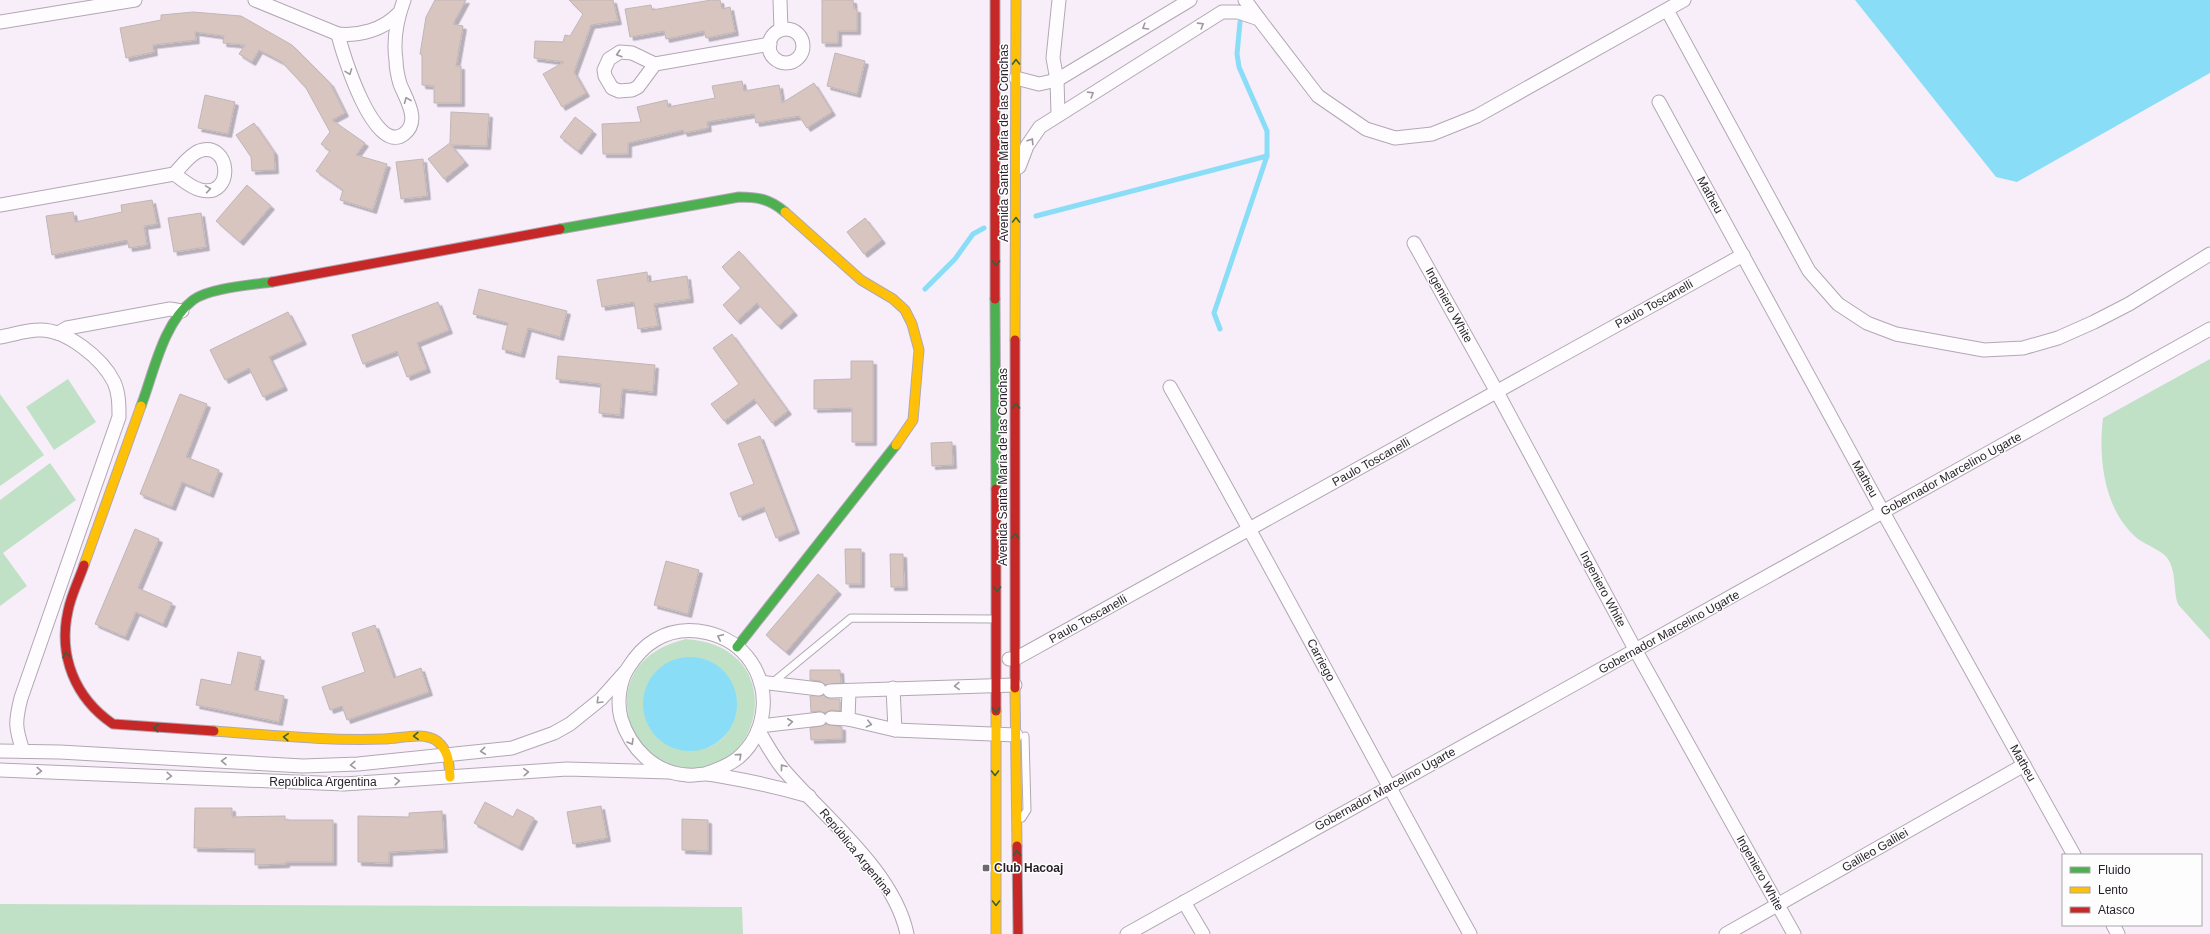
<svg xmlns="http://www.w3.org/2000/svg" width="2210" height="934" font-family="Helvetica,sans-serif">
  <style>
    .green { fill: #c0e1c6; fill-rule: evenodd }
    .water { fill: #8addf6 }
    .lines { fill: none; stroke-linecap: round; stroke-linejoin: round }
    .stream { stroke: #8addf6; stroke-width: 5 }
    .building { fill: #d8c5bf; stroke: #c0b6b7; filter: url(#shadow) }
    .lane-casing { stroke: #b0a8b2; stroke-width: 9 }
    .street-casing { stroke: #b0a8b2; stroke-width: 15 }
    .fast-casing { stroke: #b0a8b2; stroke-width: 11 }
    .slow-casing { stroke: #b0a8b2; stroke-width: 11 }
    .jam-casing { stroke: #b0a8b2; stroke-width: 11 }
    .lane { stroke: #fefcfe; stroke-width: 7 }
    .street { stroke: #fefcfe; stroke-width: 13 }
    .fast { stroke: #4caf50; stroke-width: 9 }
    .slow { stroke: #ffc107; stroke-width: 9 }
    .jam { stroke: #c62828; stroke-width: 9 }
    .oneway { stroke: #9d989e }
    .oneway2 { stroke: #375f3a }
    .poi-dot { fill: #706772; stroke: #fdfdfd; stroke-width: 1.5 }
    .labels { text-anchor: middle; stroke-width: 3; stroke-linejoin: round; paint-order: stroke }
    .street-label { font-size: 12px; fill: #261e28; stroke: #fdfdfd }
    .poi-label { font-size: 12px; font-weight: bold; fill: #261e28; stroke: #fdfdfd; text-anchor: start }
  </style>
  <defs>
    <filter id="shadow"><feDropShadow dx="3.5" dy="3.5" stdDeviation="0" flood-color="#0004"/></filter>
  </defs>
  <rect width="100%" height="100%" fill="#f8eefa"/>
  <g class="green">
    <path d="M2210,359V640C2206,635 2179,606 2178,604C2173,591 2177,574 2168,559C2163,551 2146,545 2138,539C2104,511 2098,459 2103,418Z"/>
    <path d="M68,379L96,422L54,450L26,407Z"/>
    <path d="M0,394L44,455L0,486Z"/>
    <path d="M50,463L76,500L3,553L27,586L0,606V500Z"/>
    <path d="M686,639C800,647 757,797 670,764C652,758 638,745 632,728C615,682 642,649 686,639ZM686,658L731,682C739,703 738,722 722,739C718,742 711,747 706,748C700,749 693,747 688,747C667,745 662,744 649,727L662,667L673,661Z"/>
    <path d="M0,904L742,907L743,934H0Z"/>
  </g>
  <g class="water">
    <path d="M1855,0H2210V73L2017,182L1996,177Z"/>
    <circle cx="690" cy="704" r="47"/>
  </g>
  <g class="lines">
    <g class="stream">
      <path d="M1240,22L1237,54L1239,67L1267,131V156"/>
      <path d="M1036,216L1267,156L1214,313L1220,329"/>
      <path d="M925,289L955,259L973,234L984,228"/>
    </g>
  </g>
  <g class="building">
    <path d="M435,0H466L453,24L463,26L456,66H461V103H434V86L422,85V55L420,54L426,17Z"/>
    <path d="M569,0H613L618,21L591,25L574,72L586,93L562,107L543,74L564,62L534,58L535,41L563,42L565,35L570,36L583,14Z"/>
    <path d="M711,0H720L722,9L730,7L735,32L706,38L704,31L666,39L664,31L630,37L625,9L651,5L652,10Z"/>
    <path d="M822,0H853L854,9H857V31H838V43H822Z"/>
    <path d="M193,12L241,16L292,45L330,83L345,113L332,120L365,143L356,155L387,164L373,210L340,200L343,190L316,171L330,151L321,144L330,132L306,88L282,62L259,50L252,62L239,54L245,45L223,43L224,36L195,32L196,40L153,45L154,52L126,58L120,28L161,20V15Z"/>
    <path d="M835,53L865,61L857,94L827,86Z"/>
    <path d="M742,81L744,91L779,85L782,103L814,83L832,112L807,128L799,116L756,123L754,114L707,122L708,128L684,133L683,130L628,143V154H603L602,124L641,122L637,107L667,100L668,107L715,98L712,86Z"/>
    <path d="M205,95L235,102L228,134L198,128Z"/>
    <path d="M451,112L489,114L487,146L451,145L465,162L444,179L428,159L450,143Z"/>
    <path d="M575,117L593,131L578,151L560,137Z"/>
    <path d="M254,123L274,152L275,170L252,171L251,157L236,135Z"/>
    <path d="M423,159L427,196L401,199L396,162Z"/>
    <path d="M247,185L271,206L240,242L216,221Z"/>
    <path d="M152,200L157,224L144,226L147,245L129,248L127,240L52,255L46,216L73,212L75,222L122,212L121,205Z"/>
    <path d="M201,213L206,247L174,252L168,218Z"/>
    <path d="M865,218L882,240L864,254L847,232Z"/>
    <path d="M739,251L794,312L778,326L757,303L737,321L723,305L741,288L722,267Z"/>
    <path d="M647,272L648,282L687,276L690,299L654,304L658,326L638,329L634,302L602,307L597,280Z"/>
    <path d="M479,289L567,311L560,337L528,328L521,354L502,349L508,323L473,314Z"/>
    <path d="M438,302L449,330L417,343L427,369L407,377L397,351L363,364L352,335Z"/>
    <path d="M288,312L303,341L269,357L284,387L263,397L249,368L225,380L210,350Z"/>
    <path d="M732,334L788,411L772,423L754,399L724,421L711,404L739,384L713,348Z"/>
    <path d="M558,356L655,365L653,392L622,389L620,415L599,413L601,384L556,379Z"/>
    <path d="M851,361H873V442H852V408L814,409V380L851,379Z"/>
    <path d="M180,394L207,404L186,457L219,470L210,494L182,482L172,507L140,494Z"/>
    <path d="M760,436L796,530L776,538L764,507L739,517L730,493L754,484L738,444Z"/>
    <path d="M952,442L953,465L932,466L931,443Z"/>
    <path d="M135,529L159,539L138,588L172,603L163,624L136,612L125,637L95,624Z"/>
    <path d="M845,549H861V584H846Z"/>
    <path d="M890,554H903L904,587H891Z"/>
    <path d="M666,561L699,570L688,614L654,605Z"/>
    <path d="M818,574L838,591L786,652L766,635Z"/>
    <path d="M375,625L394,678L421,668L429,692L347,720L342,706L330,710L322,687L365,672L352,633Z"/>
    <path d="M238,652L261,657L254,690L284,696L279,722L196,705L201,679L231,685Z"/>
    <path d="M810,670H840L841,683L825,685L820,681L810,680Z"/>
    <path d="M823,695L830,699H840V711L831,710L825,713L819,711L811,712L810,696Z"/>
    <path d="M826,724L842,727V739L811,740L810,728Z"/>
    <path d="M485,802L513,817L517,809L534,818L519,847L474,823Z"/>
    <path d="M601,806L607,838L573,844L567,812Z"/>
    <path d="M195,808H232V817L285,816V820H333V862H286V864L255,865V849L194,848Z"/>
    <path d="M442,811L444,849L389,852V863L358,862V816L409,817V813Z"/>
    <path d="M682,819L708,820V851L682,850Z"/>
  </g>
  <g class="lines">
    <defs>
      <g id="lane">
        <path d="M772,683L851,618L994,619"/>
        <path d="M1022,818L1027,810L1025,736"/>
      </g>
      <g id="street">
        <path d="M255,0L338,34C359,36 383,30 398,14"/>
        <path d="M780,0L781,30"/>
        <path d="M1667,10L1809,271L1838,304L1867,323L1896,334L1984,350L2023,348L2058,338L2094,322L2129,304L2210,254"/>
        <path d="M1259,19L1318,96L1366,129L1395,138L1432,134L1477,116L1684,0"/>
        <path d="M0,22L135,0"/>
        <circle cx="786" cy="46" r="17"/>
        <path d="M338,34C342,52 374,157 404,134C421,121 406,99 400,84C398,77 396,67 396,60C393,40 397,19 404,0"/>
        <path d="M655,64L638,87L632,90L619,91L612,88L605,76L604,70L609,59L620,52L632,53L655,64L770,44"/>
        <path d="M1016,78L1039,84L1057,80L1190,0"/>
        <path d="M1659,102L1883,512L2074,855"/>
        <path d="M1058,114L1057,80L1053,58L1059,0"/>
        <path d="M1019,167L1027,146L1040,127L1222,12H1238L1259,19L1245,0"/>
        <path d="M0,205L174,174C181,167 189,155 199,151C231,140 235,198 201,190C191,188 182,179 174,174"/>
        <path d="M1414,243L1497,392L1636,651L1794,934"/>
        <path d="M58,333L67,328L170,309L182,311"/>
        <path d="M0,337C13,335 26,330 39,330C66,329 102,358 114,382C119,393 119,405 119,417L21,698C15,722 15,727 23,751"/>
        <path d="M1170,387C1273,568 1369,752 1470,934"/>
        <path d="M1009,659H1015L1743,255"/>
        <path d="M760,682L819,689"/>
        <path d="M893,688L895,730"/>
        <path d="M830,691L1015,685"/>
        <path d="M831,718L848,719L895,730L1016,735"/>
        <path d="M848,719L849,691"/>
        <path d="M760,726L820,719"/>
        <path d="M758,730C766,743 774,758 783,769C824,817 894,871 907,934"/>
        <path d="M0,751L60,752L303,766L358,764L512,748L554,733L570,724L601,699L625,672"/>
        <path d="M0,770L344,784L567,769L669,772"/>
        <path d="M705,774C717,770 728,766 738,758C765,735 772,693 751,662C731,632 686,621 655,640C643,647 635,657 628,668C619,682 617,703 621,718C630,748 654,773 687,775C693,776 699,774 705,774C712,774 719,776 726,777C755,782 781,788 809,796"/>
        <path d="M1184,902L1203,934"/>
        <path d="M2113,925L2118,934"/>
        <path d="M1127,934L2210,329"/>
        <path d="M1726,934L2024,765"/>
      </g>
      <g id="fast">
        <path d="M560,229L739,197C758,197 770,199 785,212"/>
        <path d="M995,299L996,489"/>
        <path d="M141,406C154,372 163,323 193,300C209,288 251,285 272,282"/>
        <path d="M737,647L896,445"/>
      </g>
      <g id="slow">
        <path d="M785,212L861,280L893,299L905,310L912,324L919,350L913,420L896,445"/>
        <path d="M1015,340L1016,0"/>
        <path d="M84,565L141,406"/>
        <path d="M1015,688L1017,846"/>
        <path d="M996,711V934"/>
        <path d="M214,731C270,735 327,741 384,739C400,739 423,731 437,741C449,751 449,763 450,777"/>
      </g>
      <g id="jam">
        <path d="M995,0V299"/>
        <path d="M272,282L560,229"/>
        <path d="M996,489V711"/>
        <path d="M84,565C79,580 71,595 68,611C58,656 75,698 113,724L214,731"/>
        <path d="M1015,688V340"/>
        <path d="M1017,846L1018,934"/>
      </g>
    </defs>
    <use href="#lane" class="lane-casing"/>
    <use href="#street" class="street-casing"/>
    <use href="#fast" class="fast-casing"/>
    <use href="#slow" class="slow-casing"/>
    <use href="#jam" class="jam-casing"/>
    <use href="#lane" class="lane"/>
    <use href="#street" class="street"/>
    <use href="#fast" class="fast"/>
    <use href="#slow" class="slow"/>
    <use href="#jam" class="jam"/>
  </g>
  <defs><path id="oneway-chevron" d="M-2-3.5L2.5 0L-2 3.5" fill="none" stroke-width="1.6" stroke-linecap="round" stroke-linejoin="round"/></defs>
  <g class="oneway">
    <use href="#oneway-chevron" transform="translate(1201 25) rotate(-32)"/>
    <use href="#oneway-chevron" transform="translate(1145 27) rotate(149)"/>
    <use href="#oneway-chevron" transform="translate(619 54) rotate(163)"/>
    <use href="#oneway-chevron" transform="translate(349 72) rotate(69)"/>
    <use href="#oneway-chevron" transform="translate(1091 94) rotate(-32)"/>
    <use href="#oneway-chevron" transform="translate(407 100) rotate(-112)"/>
    <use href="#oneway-chevron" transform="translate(1031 141) rotate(-57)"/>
    <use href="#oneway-chevron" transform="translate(208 189) rotate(-9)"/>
    <use href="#oneway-chevron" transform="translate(720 637) rotate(-155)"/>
    <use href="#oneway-chevron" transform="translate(957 686) rotate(178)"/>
    <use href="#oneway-chevron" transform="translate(599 701) rotate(135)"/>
    <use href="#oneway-chevron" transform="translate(790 722) rotate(-6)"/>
    <use href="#oneway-chevron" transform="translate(869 724) rotate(13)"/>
    <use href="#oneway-chevron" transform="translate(631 742) rotate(59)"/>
    <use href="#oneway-chevron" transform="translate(483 751) rotate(174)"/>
    <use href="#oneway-chevron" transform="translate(739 756) rotate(-42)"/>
    <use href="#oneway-chevron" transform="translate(224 761) rotate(-177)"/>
    <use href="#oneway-chevron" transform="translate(353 765) rotate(177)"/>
    <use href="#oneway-chevron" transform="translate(783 767) rotate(-128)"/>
    <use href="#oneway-chevron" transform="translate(39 771) rotate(2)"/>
    <use href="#oneway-chevron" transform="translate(526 772) rotate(-4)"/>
    <use href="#oneway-chevron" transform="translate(169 776) rotate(2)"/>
    <use href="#oneway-chevron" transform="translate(397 781) rotate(-4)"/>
  </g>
  <g class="oneway2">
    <use href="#oneway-chevron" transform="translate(1016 62) rotate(-91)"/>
    <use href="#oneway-chevron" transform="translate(1016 220) rotate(-90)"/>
    <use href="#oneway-chevron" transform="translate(996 263) rotate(90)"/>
    <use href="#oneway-chevron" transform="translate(1016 406) rotate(-90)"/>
    <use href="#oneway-chevron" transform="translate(1015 536) rotate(-90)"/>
    <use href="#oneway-chevron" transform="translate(997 589) rotate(90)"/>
    <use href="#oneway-chevron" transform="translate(66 655) rotate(-99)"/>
    <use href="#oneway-chevron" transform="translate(996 710) rotate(91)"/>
    <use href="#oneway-chevron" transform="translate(156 728) rotate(-176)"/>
    <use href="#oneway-chevron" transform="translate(416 736) rotate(178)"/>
    <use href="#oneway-chevron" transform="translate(286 737) rotate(-176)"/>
    <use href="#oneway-chevron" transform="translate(995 773) rotate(90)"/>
    <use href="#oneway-chevron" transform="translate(1017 853) rotate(-91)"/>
    <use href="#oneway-chevron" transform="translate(996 903) rotate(90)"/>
  </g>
  <rect class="poi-dot" x="982" y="864" width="8" height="8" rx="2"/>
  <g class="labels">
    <g class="street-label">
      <text transform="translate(1004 143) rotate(-90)" y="4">Avenida Santa María de las Conchas</text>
      <text transform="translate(1710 195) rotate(61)" y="4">Matheu</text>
      <text transform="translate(1654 304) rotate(-29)" y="4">Paulo Toscanelli</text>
      <text transform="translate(1449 305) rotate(61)" y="4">Ingeniero White</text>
      <text transform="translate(1371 462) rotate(-29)" y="4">Paulo Toscanelli</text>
      <text transform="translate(1003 467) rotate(-90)" y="4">Avenida Santa María de las Conchas</text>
      <text transform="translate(1951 474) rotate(-29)" y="4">Gobernador Marcelino Ugarte</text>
      <text transform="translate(1865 479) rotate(61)" y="4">Matheu</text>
      <text transform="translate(1603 589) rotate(62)" y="4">Ingeniero White</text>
      <text transform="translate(1088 619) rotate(-29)" y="4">Paulo Toscanelli</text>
      <text transform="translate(1669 632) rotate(-29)" y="4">Gobernador Marcelino Ugarte</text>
      <text transform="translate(1321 660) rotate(62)" y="4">Carriego</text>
      <text transform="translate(2023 763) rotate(61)" y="4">Matheu</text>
      <text x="323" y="786">República Argentina</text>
      <text transform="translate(1385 789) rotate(-29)" y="4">Gobernador Marcelino Ugarte</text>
      <text transform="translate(1875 850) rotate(-30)" y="4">Galileo Galilei</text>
      <text transform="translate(856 852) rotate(51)" y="4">República Argentina</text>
      <text transform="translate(1760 873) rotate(61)" y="4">Ingeniero White</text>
    </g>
    <g class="poi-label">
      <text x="994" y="872">Club Hacoaj</text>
    </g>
  </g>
  <rect x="2062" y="854" width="140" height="72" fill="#fdfdfd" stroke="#a7a4a8"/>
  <rect x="2070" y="867" width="20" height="6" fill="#4caf50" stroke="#a7a4a8"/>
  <text x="2098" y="874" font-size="12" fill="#261e28">Fluido</text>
  <rect x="2070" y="887" width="20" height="6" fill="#ffc107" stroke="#a7a4a8"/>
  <text x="2098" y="894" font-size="12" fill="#261e28">Lento</text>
  <rect x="2070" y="907" width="20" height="6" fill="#c62828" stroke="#a7a4a8"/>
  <text x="2098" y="914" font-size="12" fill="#261e28">Atasco</text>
</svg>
